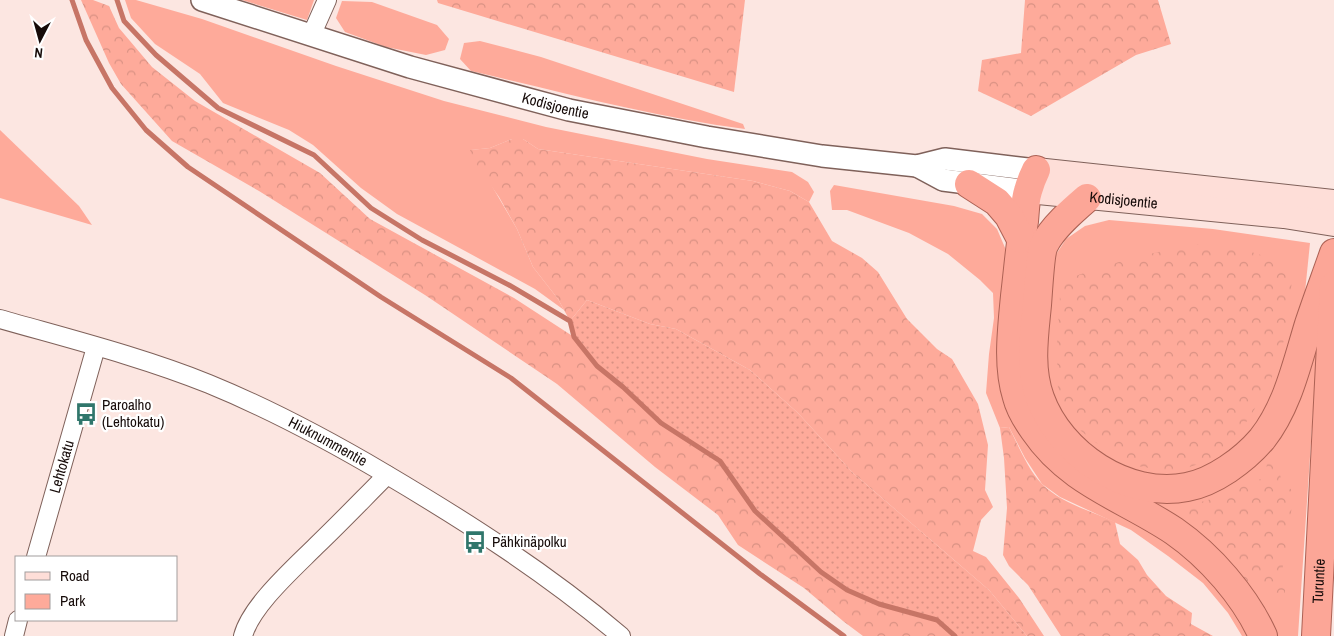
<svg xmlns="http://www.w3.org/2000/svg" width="1334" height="636" font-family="'Archivo Narrow',sans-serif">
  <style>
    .green { fill: #feaa9a }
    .forest { fill: url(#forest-crowns) }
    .garden { fill: url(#garden-dots) }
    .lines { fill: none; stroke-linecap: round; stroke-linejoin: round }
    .stream { stroke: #c77566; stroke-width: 5 }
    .minor-casing { stroke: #7f615a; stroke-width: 20 }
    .tertiary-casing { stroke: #7f615a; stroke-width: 24 }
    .secondary-casing { stroke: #7f615a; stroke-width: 26 }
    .trunk-casing { stroke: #ac6154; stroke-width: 30 }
    .minor { stroke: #fff; stroke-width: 18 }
    .tertiary { stroke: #fff; stroke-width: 21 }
    .secondary { stroke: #feded8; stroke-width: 24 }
    .trunk { stroke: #fca697; stroke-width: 28 }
    .labels { text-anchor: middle; stroke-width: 4.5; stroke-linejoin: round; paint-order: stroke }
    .street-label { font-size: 15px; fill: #160b09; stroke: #fff }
    .poi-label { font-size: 15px; fill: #160b09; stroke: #fff; text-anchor: start }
  </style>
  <defs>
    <pattern id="forest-crowns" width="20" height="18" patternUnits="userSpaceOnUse" patternTransform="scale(1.25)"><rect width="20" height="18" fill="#feaa9a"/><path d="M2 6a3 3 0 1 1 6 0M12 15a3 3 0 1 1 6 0" fill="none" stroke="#d99183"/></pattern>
    <pattern id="garden-dots" width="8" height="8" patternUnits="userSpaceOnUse" patternTransform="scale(1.25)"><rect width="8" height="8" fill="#feaa9a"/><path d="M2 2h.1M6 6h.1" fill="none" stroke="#d99183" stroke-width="1.8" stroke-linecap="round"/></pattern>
  </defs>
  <rect width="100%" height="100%" fill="#fce6e1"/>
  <g class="green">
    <path d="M125,0H136L202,19L336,66L444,101L546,127L707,159L792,172L808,182L814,192L809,202L790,191L753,181L538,149L523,139H512L490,148L471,150L517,229L533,267L558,299L564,310L535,289L397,214L361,188L313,145L289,130L223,103L200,74L155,44L131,18Z"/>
    <path d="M242,0H314L307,20Z"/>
    <path d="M342,1L372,2L437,25L449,39L445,50L426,55L386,47L345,32L336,18Z"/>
    <path d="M480,41L541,57L743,124L745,129C653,117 562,92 471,71L460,59L464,43Z"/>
    <path d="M0,130L79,206L92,225L0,198Z"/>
    <path d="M834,185L954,206L982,214L997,229L1006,250L1000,372L1174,543L1205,571L1253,636H1242L1228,613L1203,583L1168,556L1131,530L1060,497L1042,484L1025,458L1009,427L1000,428L986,393L989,354L994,318L993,293L980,280L948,254L909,233L847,210H832L830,191Z"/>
    <path d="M1109,220L1213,229L1310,243L1304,302L1271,412L1230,459L1184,479L1130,475L1079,444L1048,392L1043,353L1055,256L1066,239L1085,226Z"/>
    <path d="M1318,337L1298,636H1272L1112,485H1216Z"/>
  </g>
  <g class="forest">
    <path d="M81,0H93L109,6L119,28L152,67L195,101L320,173L370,219L514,298L574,337L597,366L623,387L661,423L720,461L741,493L879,604L937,620L955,636H863L843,621L804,588L738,545L718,515L655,467L557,384L425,295L259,191L172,141L121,84L109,63Z"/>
    <path d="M437,0H745L734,92L438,3Z"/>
    <path d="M1025,0H1158L1171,44L1136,55L1031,116L978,91L982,60L1021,53Z"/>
    <path d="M512,139H523L538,149L753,181L790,191L809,202L832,241L862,258L878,272L907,319L937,349L952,359L978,404L988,445L985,490L993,507L981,520L973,551L986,557L1019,598L1044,636H1027L989,590L853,473L798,413L750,370L676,329L650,324L587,300L570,321L558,299L533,267L517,229L499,197L473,160L470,150L490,148Z"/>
    <path d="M1198,244L1245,250L1280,261L1293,273L1285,337L1269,386L1247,421L1216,458L1175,472L1124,464L1081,431L1058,393L1057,345L1060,296L1067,279C1110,263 1152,252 1198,244Z"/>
    <path d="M1009,427C1018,445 1028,470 1042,484C1061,503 1091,511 1115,522L1120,544L1138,560L1147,575L1166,596L1192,613L1191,624L1213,636H1061L1028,585L1009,566L1003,555L1007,508L1004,458L1000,428Z"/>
    <path d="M1268,457L1275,458L1281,478L1294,493L1282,572L1285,582V594L1279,600L1266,596L1259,586L1246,581L1236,565L1200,533L1183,522L1185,512L1201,502L1232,493L1247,483L1261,479L1266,470Z"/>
  </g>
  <path class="garden" d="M587,300L650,324L676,329L750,370L798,413L853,473L989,590L1027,636H955L937,620L879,604L847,590L821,572L755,511L720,461L661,423L623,387L597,366L574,337L570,321Z"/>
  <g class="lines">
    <g class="stream">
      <path d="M72,0L86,40L112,88L146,130L188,167L381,297L511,378L760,574L844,636"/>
      <path d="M117,0L124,21L156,55L218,108L314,155L371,208L422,240L509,285L570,321L574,337L597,366L623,387L661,423L720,461L755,511L821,572L847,590L879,604L937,620L955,636"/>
    </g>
    <defs>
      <g id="minor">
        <path d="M311,36L327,0"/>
        <path id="s1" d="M0,319C70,339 142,357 209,384C270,409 328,440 384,473C467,522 548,574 621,636"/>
        <path id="s2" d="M36,557L96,347"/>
        <path d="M14,636L18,620"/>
        <path d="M243,636C251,606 293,569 316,546C340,523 363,499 387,475"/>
      </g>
      <g id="tertiary">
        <path id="s3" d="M202,0L410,67L569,110L707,137L822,156L917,166L945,159L1036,170"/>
        <path d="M917,166L943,180L1028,191"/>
      </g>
      <g id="secondary">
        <path d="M1036,170L1334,202"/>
        <path id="s4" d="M1028,191L1284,216L1334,224"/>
      </g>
      <g id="trunk">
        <path d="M1036,170C1033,176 1030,184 1028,191C1025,200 1025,211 1024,221C1020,246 1018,271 1015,296C1012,329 1007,365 1017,397C1020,409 1027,420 1034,430C1070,483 1123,497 1174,531C1210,556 1245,596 1263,636"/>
        <path d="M969,184L997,202L1009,216L1021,239"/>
        <path d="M1087,198C1073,210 1052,228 1044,245C1040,253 1038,293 1037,305C1034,336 1029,368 1040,398C1060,454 1127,499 1187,487C1214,482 1244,460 1262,439C1288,406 1297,363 1309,324C1317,300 1326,276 1334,253"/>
        <path id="s5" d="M1316,636L1334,286"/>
      </g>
    </defs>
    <use href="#minor" class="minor-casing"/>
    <use href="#tertiary" class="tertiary-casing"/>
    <use href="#secondary" class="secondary-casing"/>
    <use href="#trunk" class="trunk-casing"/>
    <use href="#minor" class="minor"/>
    <use href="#tertiary" class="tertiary"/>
    <use href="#secondary" class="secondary"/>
    <use href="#trunk" class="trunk"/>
  </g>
  <defs>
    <symbol id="bus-bare" viewBox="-9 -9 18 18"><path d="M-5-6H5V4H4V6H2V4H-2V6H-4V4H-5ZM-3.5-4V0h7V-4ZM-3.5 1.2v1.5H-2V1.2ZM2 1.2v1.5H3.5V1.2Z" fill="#30766b" stroke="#fff" stroke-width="2.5" paint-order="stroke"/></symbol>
  </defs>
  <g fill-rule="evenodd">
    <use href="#bus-bare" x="70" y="398" width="32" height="32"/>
    <use href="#bus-bare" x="459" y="526" width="32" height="32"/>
  </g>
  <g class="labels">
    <g class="street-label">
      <text dy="5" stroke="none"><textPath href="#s3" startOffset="369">Kodisjoentie</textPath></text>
      <text dy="5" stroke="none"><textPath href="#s4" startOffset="96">Kodisjoentie</textPath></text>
      <text dy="5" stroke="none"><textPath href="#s1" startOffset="351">Hiuknummentie</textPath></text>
      <text dy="5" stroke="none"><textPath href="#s2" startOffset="94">Lehtokatu</textPath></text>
      <text dy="5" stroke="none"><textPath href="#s5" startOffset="55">Turuntie</textPath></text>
    </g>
    <g class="poi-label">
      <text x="102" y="410">Paroalho<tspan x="102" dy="17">(Lehtokatu)</tspan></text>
      <text x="492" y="547">Pähkinäpolku</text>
    </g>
  </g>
  <rect x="15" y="556" width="162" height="65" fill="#ffffff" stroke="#a29d9d"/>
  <rect x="25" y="572" width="25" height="8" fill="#feded8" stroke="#a29d9d"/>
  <text x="60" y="581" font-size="15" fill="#160b09">Road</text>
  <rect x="25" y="594" width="25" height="15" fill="#feaa9a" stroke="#a29d9d"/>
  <text x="60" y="606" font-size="15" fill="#160b09">Park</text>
  <g transform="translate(40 40) rotate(186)" stroke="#ffffff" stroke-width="4" paint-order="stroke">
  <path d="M0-4L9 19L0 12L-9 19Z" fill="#160b09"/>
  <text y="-8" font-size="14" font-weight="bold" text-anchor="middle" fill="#160b09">N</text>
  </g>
</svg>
